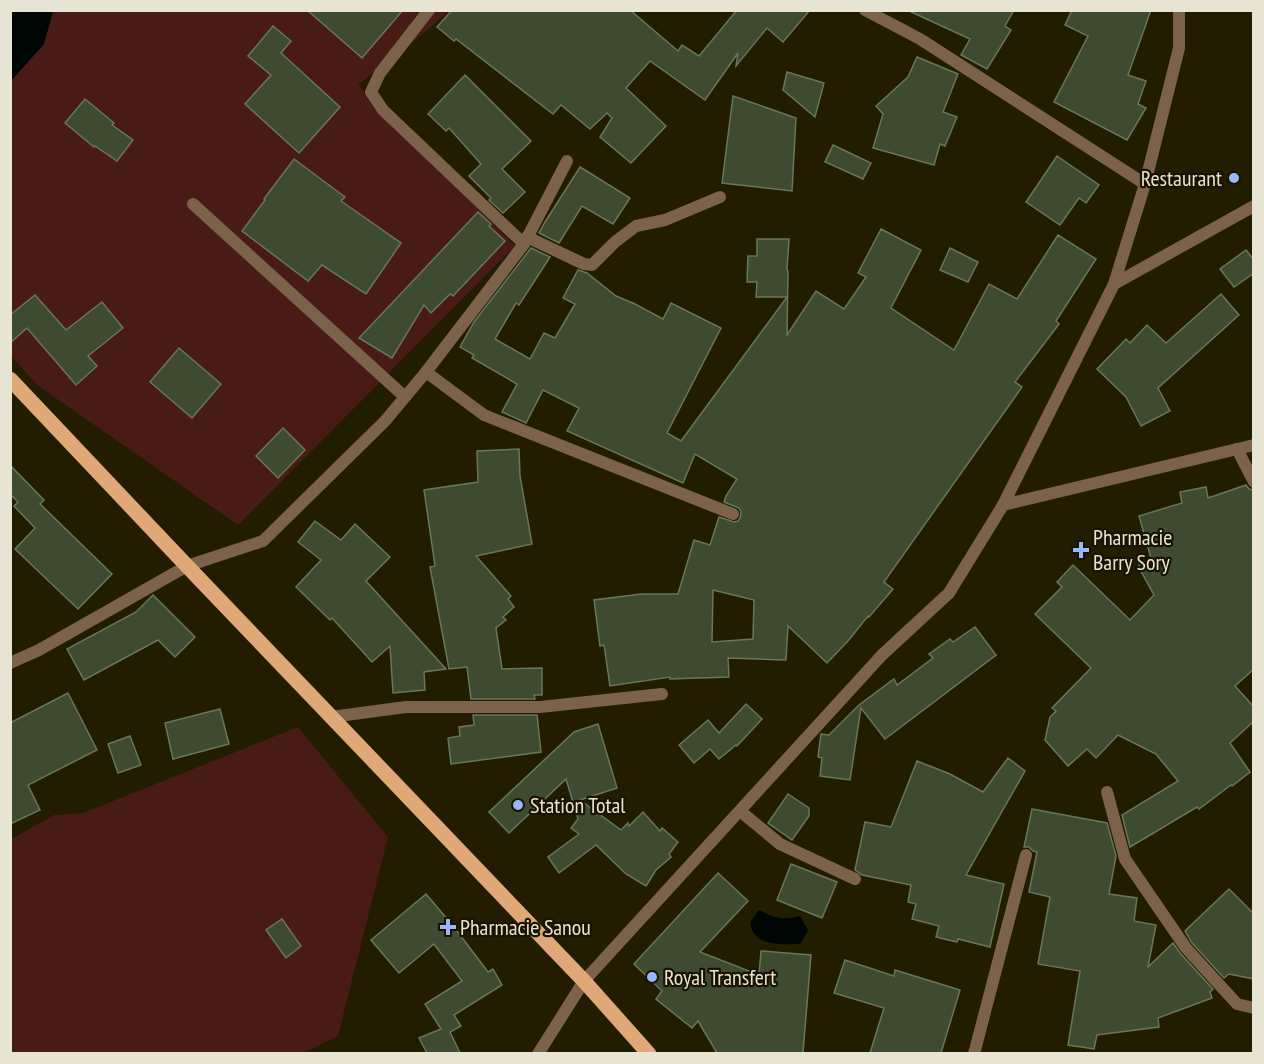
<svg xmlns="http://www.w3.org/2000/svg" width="1264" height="1064" font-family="'PT Sans Narrow',sans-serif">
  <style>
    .green { fill: #481b16 }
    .water { fill: #000603 }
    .building { fill: #3e4b31; stroke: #68765a; stroke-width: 1.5; fill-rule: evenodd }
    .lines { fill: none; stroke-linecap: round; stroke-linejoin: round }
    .lane { stroke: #7c624b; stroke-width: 12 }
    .street { stroke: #7c624b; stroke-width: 12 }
    .primary { stroke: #e0a876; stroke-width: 15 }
    .poi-dot { fill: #98b6fd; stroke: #191300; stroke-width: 2 }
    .labels { text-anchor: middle; stroke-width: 4.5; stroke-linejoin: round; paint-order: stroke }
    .poi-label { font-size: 22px; fill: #e7e4d3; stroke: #191300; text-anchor: start }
  </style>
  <rect width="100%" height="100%" fill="#221c01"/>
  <g class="green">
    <path d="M53,11H449L431,27L358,85L515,246L238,525L37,385L11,356L10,79L44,44Z"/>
    <path d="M298,727L388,837L338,1036L303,1053L11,1054V839L54,815L83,813Z"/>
  </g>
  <g class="water">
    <path d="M11,10L53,11L44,44L11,81Z"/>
    <path d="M759,910C775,918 784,921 800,916L808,930L800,944C786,944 762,947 753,932C751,929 751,926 750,922Z"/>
  </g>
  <g class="building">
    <path d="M307,10H403L362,58Z"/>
    <path d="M452,10H630L678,51L682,45L699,56L737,10H810L783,42L767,28L736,66L738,53L705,100L650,61L626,88L666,126L631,163L600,137L612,118L607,113L590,129L561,105L553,114L456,39L454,41L437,27Z"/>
    <path d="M907,10H1014L1005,26L1011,30L987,69L961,55L970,39Z"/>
    <path d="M1072,10H1151L1128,75L1146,81L1138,104L1146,108L1127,140L1054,102L1088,36L1065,25Z"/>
    <path d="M273,26L291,41L281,53L340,107L299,153L245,104L271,75L248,56Z"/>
    <path d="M917,57L958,74L943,112L957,117L945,146L940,144L934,165L873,148L883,114L876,106L908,77Z"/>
    <path d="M787,72L824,83L815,117L783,90Z"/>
    <path d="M465,75L531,141L502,169L525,192L503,213L489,200L491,198L469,176L481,164L449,128L446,131L428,114Z"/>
    <path d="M733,96L796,118L792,191L722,183Z"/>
    <path d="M85,99L114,123L112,125L133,140L117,161L95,146L94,147L65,123Z"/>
    <path d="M833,145L871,163L863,179L825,162Z"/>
    <path d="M1057,156L1099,185L1086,203L1079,198L1060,225L1026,202Z"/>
    <path d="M294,159L345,197L341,201L401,243L366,294L322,265L308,281L242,231L265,200L264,199Z"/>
    <path d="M580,167L630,198L613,224L582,206L559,243L539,233L545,222Z"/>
    <path d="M478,212L491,224L489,226L505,241L453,296L450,294L431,313L424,305L392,358L359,338Z"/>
    <path d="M881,229L921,250L891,308L954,350L989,284L1017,299L1058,235L1096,259L1056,321L1059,324L1015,382L1022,387L884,582L893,589L869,617L868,616L848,641L827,663L788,626L786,660L728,658L729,677L670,679V677L610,686L604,645L600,646L594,600L641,594H678L694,540L710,545L719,517L734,522L738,521L740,518L741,512L739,508L724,502L726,496L737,479L695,454L683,483L567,431L579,408L543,390L526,423L502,412L517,384L472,358L474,355L460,347L474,322L531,248L550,257L519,305L516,303L495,339L530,359L544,333L555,338L575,304L563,298L578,270L587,273L616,296L635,304L663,319L671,303L721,328L667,433L681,441L787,297H756L757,282H747L748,256H757V239H789L787,270L788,271L787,335L816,291L844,309L866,277L858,273ZM713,590L754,600L753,639L712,642Z"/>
    <path d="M950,248L978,262L968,282L940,270Z"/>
    <path d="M1246,250L1254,260V273L1234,287L1220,269Z"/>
    <path d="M1221,294L1239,315L1158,388L1170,411L1141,426L1126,397L1097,369L1126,339L1130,343L1147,325L1166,343Z"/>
    <path d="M35,295L66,330L102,302L123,328L88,356L97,366L76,385L27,328L10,343V315Z"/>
    <path d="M179,348L221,384L192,418L150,382Z"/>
    <path d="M283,428L305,450L278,478L256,456Z"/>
    <path d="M519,449L520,476L532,544L476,556L511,596L508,599L514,607L503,617L506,620L496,628L502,669L542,668V695H534L535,699H471L467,667L449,669L430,567L435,566L424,490L478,482L477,451Z"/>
    <path d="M10,465L44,500L40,504L112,574L78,609L15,549L35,528L14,506L18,502L10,494Z"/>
    <path d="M1246,485L1249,489L1254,490V669L1235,686L1254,707V721L1230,743L1250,772L1232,786L1231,785L1199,809L1197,807L1130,847L1122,815L1178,781L1156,754L1118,735L1096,758L1087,749L1068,766L1045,740L1050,717L1056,711L1052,708L1091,668L1035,614L1062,587L1057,582L1073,565L1130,620L1154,595L1138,566L1151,558L1139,516L1182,503L1180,492L1206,487L1208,498Z"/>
    <path d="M315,521L341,540L355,524L390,557L366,581L446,669L424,672L425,690L393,693L390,646L372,662L332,618L330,620L296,587L321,560L298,542Z"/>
    <path d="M153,595L195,637L175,657L158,640L84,680L67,649L136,612Z"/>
    <path d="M975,627L996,655L885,739L861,708L850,780L820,776L822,758L818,757L821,734L829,735L859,705L894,679L897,685L933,658L929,654L950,639L953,642Z"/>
    <path d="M68,693L97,750L28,785L40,810L10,824V723Z"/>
    <path d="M746,704L762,719L737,746L736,745L719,759L710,749L694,763L679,745L708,720L719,733Z"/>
    <path d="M220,709L229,744L173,759L165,723Z"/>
    <path d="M473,715H537L541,752L451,764L448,738L460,736L459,727L474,725Z"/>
    <path d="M598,724L617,788L580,800L621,830L628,823L629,826L643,812L660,831L662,828L678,842L669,854L671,857L656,870L646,886L626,874L596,845L559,873L548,857L579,834L571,828L578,819L566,779L509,833L489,812L574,732Z"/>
    <path d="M130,736L141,765L118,773L108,744Z"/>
    <path d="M1008,758L1025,771L966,875L1004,884L990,947L958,939L957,942L936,937L939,926L912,919L916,904L908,902L911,885L862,875L855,870L865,822L891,827L917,761L950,774L983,792Z"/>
    <path d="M788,794L809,808V816L792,840L768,823Z"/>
    <path d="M1032,809L1107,823L1116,856L1109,894L1137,898L1134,921L1156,925L1148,967L1173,943L1180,953L1213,989L1210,992L1212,998L1158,1018L1159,1027L1097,1035L1094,1049L1068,1045L1080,971L1038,964L1050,897L1029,892L1037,852L1033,851L1029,847H1024Z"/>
    <path d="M791,864L837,882L822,918L777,900Z"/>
    <path d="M718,873L748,901L700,952L759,975L761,951L811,955L803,1053H717L698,1021L692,1028L656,999L662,991L634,964Z"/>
    <path d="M1229,889L1254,914V979L1229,974L1224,978L1192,943L1185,931Z"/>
    <path d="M426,894L454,927L488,972L493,969L502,985L454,1015L461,1026L450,1032L460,1053H427L419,1038L441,1029L425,1004L462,981L434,944L399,973L371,940Z"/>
    <path d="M282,919L301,946L286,958L266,930Z"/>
    <path d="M845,960L894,976L895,970L960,990L941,1053H870L884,1008L834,993Z"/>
  </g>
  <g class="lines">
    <g class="lane">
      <path d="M426,372L484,415L733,514"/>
      <path d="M740,811L780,844L855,879"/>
    </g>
    <g class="street">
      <path d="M429,10L380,73L371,92L383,110L524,244"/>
      <path d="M865,10L920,39L1145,184"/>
      <path d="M193,204L405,397"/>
      <path d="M527,237L584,264L592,265L615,242L636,226L665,220L720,197"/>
      <path d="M1114,284L1254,206"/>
      <path d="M1237,449L1254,482"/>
      <path d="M1003,505L1254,445"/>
      <path d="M10,663L39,650L187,566L263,541L385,421L426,372L524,244L567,161"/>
      <path d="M331,717L406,707H540L662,694"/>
      <path d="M1107,792L1125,859L1186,948L1237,1004L1254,1008"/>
      <path d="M538,1054L584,981L882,655L949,593L1003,505L1114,284L1145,184L1179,48V10"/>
      <path d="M974,1054L1026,855"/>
    </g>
    <path class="primary" d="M10,379L187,566L584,981L649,1054"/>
  </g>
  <g class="poi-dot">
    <circle cx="1234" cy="178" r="6"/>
    <path d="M1078 541h6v6h6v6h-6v6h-6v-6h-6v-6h6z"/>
    <circle cx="518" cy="805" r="6"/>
    <path d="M445 918h6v6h6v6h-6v6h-6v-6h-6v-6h6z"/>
    <circle cx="652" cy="977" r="6"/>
  </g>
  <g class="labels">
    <g class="poi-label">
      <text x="1222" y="186" text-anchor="end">Restaurant</text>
      <text x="1093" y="545">Pharmacie<tspan x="1093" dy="25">Barry Sory</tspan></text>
      <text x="530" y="813">Station Total</text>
      <text x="460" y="935">Pharmacie Sanou</text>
      <text x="664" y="985">Royal Transfert</text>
    </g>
  </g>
  <rect width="1264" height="1064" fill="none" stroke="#e7e4d3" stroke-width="24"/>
</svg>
